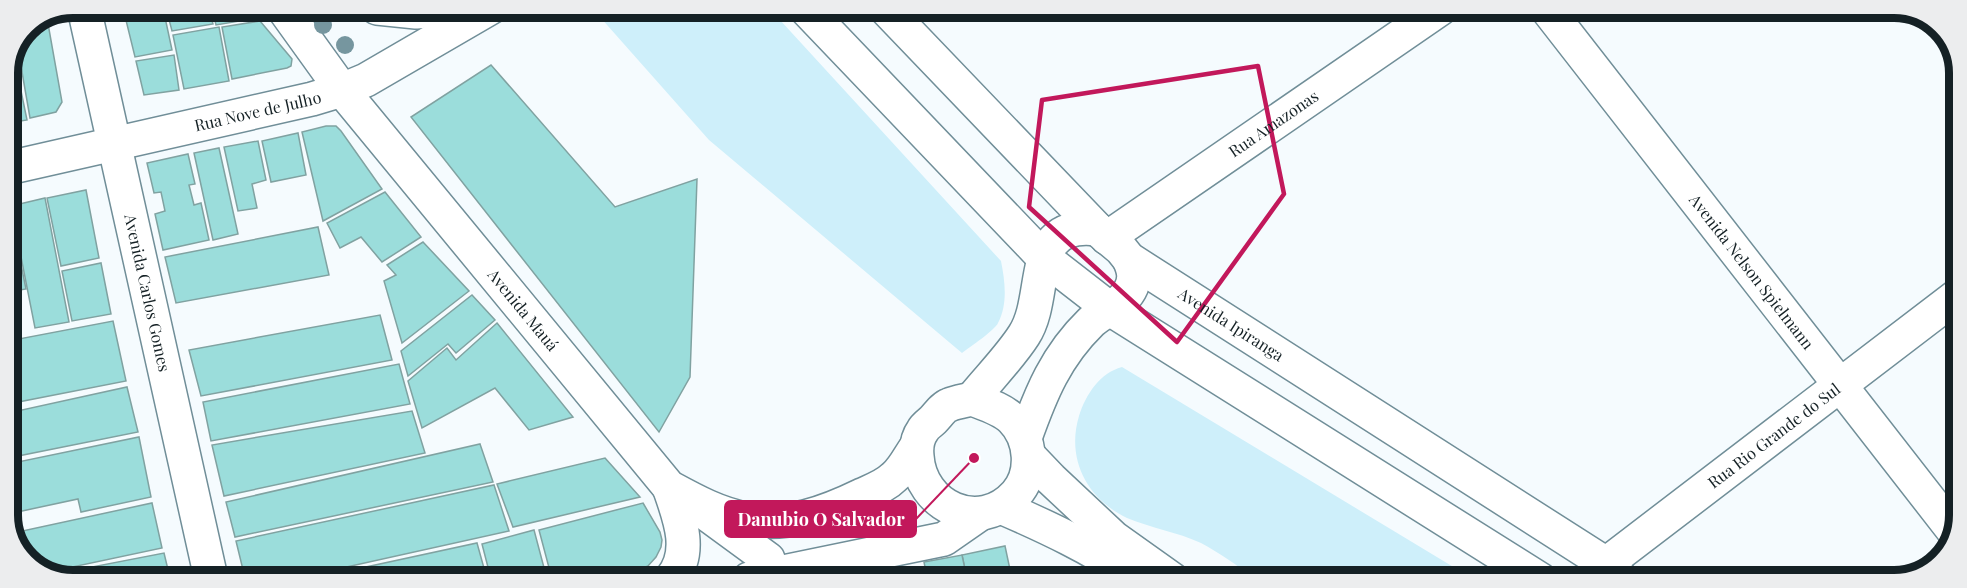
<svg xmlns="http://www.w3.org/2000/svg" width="1967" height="588" font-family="'Playfair Display',serif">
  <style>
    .green { fill: #ceeffa }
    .building { fill: #9bdddb; stroke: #80a2a1; stroke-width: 1.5 }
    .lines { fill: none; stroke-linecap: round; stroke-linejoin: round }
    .minor-casing { stroke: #708e98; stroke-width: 36 }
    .secondary-casing { stroke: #708e98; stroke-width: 36 }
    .primary-casing { stroke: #708e98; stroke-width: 36 }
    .minor { stroke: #fff; stroke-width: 33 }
    .secondary { stroke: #fff; stroke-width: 33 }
    .primary { stroke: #fff; stroke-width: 33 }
    .tree { fill: #76969f }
    .marked { fill: none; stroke: #c2185b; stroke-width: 4.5; stroke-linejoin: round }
    .labels { text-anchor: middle; stroke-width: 4.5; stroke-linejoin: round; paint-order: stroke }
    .street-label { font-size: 16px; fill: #152125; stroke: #fff }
    .rim { fill: none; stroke: #152125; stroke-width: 8 }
    .leader { fill: none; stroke: #c2185b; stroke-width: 2 }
    .callout-dot { fill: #c2185b; stroke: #fff; stroke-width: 2 }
    .callout { fill: #c2185b; stroke: #c2185b; stroke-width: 2 }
    .callout-label { font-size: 18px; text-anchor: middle; font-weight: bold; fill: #fff }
  </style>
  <rect width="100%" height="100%" fill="#f5fbfe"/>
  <g class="green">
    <path d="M592,8H769L1001,261C1005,281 1008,304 998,323C995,330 970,347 962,353L709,140Z"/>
    <path d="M1122,367L1475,580H1253C1239,565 1219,553 1201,543C1177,532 1151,528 1127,518C1087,499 1066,459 1079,416C1086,394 1100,373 1122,367Z"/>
  </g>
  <g class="building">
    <path d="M123,8H163L172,50L135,57Z"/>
    <path d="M166,8H208L213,24L172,31Z"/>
    <path d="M212,8H249L258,18L216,25Z"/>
    <path d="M47,18L62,102L56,112L30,118L18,49L27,27Z"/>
    <path d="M260,21L292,59L291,66L287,68L232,79L222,27Z"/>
    <path d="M219,27L229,81L184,89L173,35Z"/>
    <path d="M174,55L179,90L144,95L136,61Z"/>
    <path d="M14,57L27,120L8,123V73Z"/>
    <path d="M491,65L615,207L697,179L690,377L659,432L411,117Z"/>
    <path d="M326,126H336L341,131L382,189L323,221L302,132Z"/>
    <path d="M298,133L306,175L271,182L262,141Z"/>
    <path d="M258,141L266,180L252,184L257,208L238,211L224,147Z"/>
    <path d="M219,148L238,234L213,240L194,153Z"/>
    <path d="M188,154L195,184L189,185L194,205L201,203L209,240L163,250L155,214L165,211L161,192L154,193L147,163Z"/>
    <path d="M86,190L99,258L61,266L47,198Z"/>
    <path d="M385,192L421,237L382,262L361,237L340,248L327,223Z"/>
    <path d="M45,198L69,322L35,328L11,206Z"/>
    <path d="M9,206L26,289L8,292V207Z"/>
    <path d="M318,227L329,275L176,303L165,257Z"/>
    <path d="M423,242L469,291L402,343L384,281L396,275L387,265Z"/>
    <path d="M101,263L111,314L72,321L62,271Z"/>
    <path d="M472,295L495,320L456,353L448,344L408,376L401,351Z"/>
    <path d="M380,315L392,360L201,396L189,350Z"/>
    <path d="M113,321L126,381L8,404V341Z"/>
    <path d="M497,323L573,417L529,430L495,388L422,428L408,381L447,348L456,360Z"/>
    <path d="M399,364L410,404L211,441L203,402Z"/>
    <path d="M127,387L138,432L8,458V413Z"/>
    <path d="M412,411L425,453L224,496L212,445Z"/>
    <path d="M139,437L151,497L81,512L78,499L8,514V464Z"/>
    <path d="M480,444L493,482L235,537L226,502Z"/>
    <path d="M605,458L640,497L513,527L497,484Z"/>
    <path d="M494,485L509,531L297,578H245L236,541Z"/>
    <path d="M152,503L162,548L58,570L60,576L54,577L24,558L13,533Z"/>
    <path d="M643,503L660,532L662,540L661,547L656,557L648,566L639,570L603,579H552L539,530Z"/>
    <path d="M534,530L547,579H491L482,544Z"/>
    <path d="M477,543L487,579L315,578Z"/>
    <path d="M1005,546L1012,579H967L962,555Z"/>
    <path d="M164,553L170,578H67L66,572Z"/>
    <path d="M962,555L967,579H889L926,572L924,562Z"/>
  </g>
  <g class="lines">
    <defs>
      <g id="minor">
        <path id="s1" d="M1547,9L1956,534"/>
        <path id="s2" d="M1107,238L1440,9"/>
        <path d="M697,507L768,559L774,579"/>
        <path id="s3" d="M1593,580L1606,564L1958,295"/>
      </g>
      <g id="secondary">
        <path id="s4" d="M84,8L211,578"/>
        <path d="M283,8L342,90L366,80L490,8"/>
        <path d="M377,8L416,12L457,8"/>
        <path d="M805,8L1043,257L1110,309L1541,580"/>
        <path id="s5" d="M886,9L1097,229L1121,249L1129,259L1606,564L1623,580"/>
        <path d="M972,399C988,379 1010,357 1024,335C1050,295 1024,220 1097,229"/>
        <path d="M1025,438C1041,393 1056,356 1091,322C1104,310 1121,306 1130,290C1136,279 1134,270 1129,259"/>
      </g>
      <g id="primary">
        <path id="s6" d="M8,168L312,99L342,90L669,487C693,500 718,514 746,519C787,527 825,513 862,495C873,490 885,486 894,477C903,470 909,457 916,447"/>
        <path d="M972,399C985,404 1002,409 1012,419C1032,439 1034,474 1016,494C979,535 920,506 917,456C916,447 918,437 923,430C925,426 930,423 933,420C938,415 943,407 949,405C956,402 964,401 972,399Z"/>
        <path d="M1029,456L1051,479L1114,538L1173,580"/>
        <path d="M669,487C679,516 694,552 671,579"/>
        <path d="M1001,507C1047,527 1092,548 1134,577"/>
        <path d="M749,579L944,539L980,514"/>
      </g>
    </defs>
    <use href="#minor" class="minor-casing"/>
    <use href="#secondary" class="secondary-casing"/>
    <use href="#primary" class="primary-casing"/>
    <use href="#minor" class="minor"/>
    <use href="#secondary" class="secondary"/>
    <use href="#primary" class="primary"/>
  </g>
  <g class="tree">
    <circle cx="323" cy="25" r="9"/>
    <circle cx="345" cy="45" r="9"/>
  </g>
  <path class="marked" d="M1258,66L1284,194L1177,342L1029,207L1042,100Z"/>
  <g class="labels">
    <g class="street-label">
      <text dy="6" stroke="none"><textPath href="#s6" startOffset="256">Rua Nove de Julho</textPath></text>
      <text dy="6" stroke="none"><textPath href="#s2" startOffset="202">Rua Amazonas</textPath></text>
      <text dy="6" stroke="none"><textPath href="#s1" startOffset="333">Avenida Nelson Spielmann</textPath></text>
      <text dy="6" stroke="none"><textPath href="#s4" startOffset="292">Avenida Carlos Gomes</textPath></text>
      <text dy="6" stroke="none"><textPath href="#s6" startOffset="628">Avenida Mauá</textPath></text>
      <text dy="6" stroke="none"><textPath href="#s5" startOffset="470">Avenida Ipiranga</textPath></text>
      <text dy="6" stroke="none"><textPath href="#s3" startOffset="232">Rua Rio Grande do Sul</textPath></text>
    </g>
  </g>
  <path d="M0 0H1967V588H0ZM73 18H1894A55 55 0 0 1 1949 73V515A55 55 0 0 1 1894 570H73A55 55 0 0 1 18 515V73A55 55 0 0 1 73 18Z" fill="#ecedee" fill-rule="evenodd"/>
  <path class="rim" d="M73 18H1894A55 55 0 0 1 1949 73V515A55 55 0 0 1 1894 570H73A55 55 0 0 1 18 515V73A55 55 0 0 1 73 18Z"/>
  <path class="leader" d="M974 458L916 519"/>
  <circle class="callout-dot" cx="974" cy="458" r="6"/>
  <rect class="callout" x="725" y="501" width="191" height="36" rx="6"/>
  <g class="callout-label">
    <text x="821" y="526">Danubio O Salvador</text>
  </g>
</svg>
